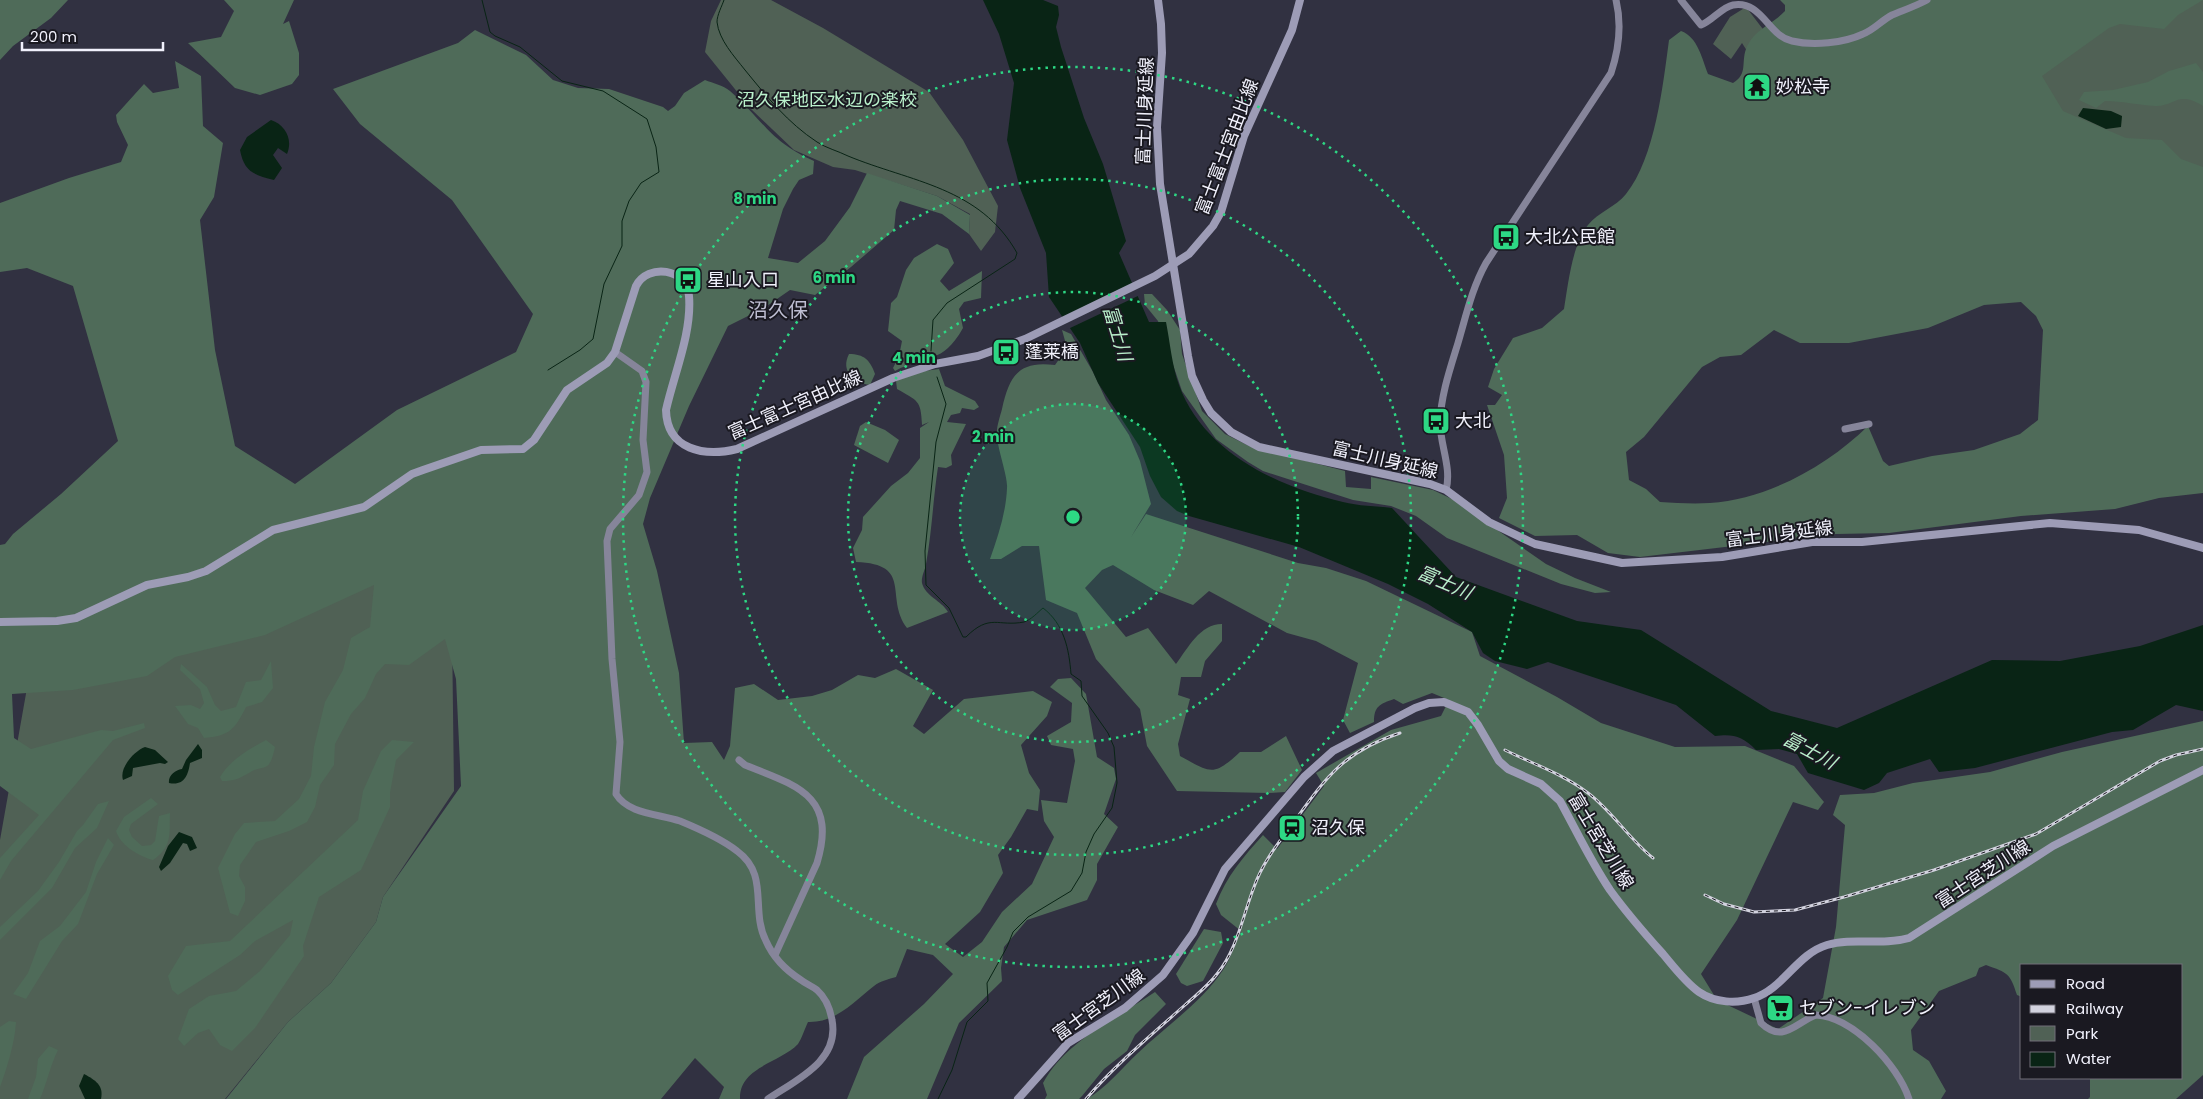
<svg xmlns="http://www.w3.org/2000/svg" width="2203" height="1099" font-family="Poppins,'Noto Sans JP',sans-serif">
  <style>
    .green { fill: #506155 }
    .forest { fill: #4f6b59; fill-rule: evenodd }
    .water { fill: #092415 }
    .pier { fill: #313141 }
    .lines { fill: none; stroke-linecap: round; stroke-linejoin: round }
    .stream { stroke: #092415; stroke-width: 1 }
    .secondary { stroke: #86859a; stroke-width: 7 }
    .primary { stroke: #9d9cb6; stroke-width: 8 }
    .rail-casing { stroke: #d2d2de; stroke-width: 3 }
    .rail { stroke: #1a1921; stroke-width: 1; stroke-dasharray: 4; stroke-linecap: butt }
    .ring { fill: none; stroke: #2dd884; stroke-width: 2.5; stroke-dasharray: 2.5 5 }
    .labels { text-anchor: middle; stroke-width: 4; stroke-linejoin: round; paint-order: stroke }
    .poi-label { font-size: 18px; fill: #f1f1fc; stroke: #1a1921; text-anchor: start }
    .park-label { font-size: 18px; fill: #baf1cc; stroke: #1a1921 }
    .street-label { font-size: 18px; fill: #f1f1fc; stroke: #1a1921 }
    .water-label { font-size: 19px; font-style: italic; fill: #b8eeca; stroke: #1a1921 }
    .quarter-label { font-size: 20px; fill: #bebed2; stroke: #1a1921 }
    .centre { fill: #2dd884; stroke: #1a1921; stroke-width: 2.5 }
    .ring-label { font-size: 15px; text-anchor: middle; font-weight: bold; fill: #2dd884; stroke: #1a1921; stroke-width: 4; stroke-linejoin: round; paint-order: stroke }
  </style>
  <rect width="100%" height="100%" fill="#313141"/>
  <g class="green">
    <path d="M721,0H771L823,28L929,92L963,140L998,206L995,232L981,251L969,234L970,214L937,196L855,170L833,167L794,150L751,109L705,52L711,21Z"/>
    <path d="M2077,0H2203V208L2020,98Z"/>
    <path d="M1746,7L1775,45L1749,54L1742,43L1731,59L1713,44L1730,17Z"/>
    <path d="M377,580L452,629L454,791L383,897L376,922L331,983L288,1022L225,1099H0V840L27,688Z"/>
  </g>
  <g class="forest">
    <path d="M0,0H68L51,18L13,46L0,60Z"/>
    <path d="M224,0H294L283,24L289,21L299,53V75L292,84L260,95L235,88L188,43L221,37L234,11Z"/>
    <path d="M1780,0H2203L2178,15L2164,29L2120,24L2109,28L2042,76L2063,111L2126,138L2162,140L2181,159L2203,167V493L2159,498L2115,509L2021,516L1889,533L1836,534L1640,557L1608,553L1577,535L1535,536L1499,518L1507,498L1504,455L1487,405H1495L1502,395L1488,387L1494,369L1513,338L1542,328L1564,309C1568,285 1572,245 1588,225C1598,212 1616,207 1626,194C1655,158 1663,85 1669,40L1681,31C1698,37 1702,59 1708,74L1733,83C1748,74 1741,63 1746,49C1754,29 1772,25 1785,11V5ZM2021,302L2036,316L2043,330L2038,420L2020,434L1974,450L1932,456L1889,466L1883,461L1868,426C1827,466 1768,499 1710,503C1693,504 1676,503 1660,502L1646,489L1629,480L1626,452L1644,437L1702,367L1720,357L1741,355L1774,330L1800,343H1849L1928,328L1984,305Z"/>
    <path d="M475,30L526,55L553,80L578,88L609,89L663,107L668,111L675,106L684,93L705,80C713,83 724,86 730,91C763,120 770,142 814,161L813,174L799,180L793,189L783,209L768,258L798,263L825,241L850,207L867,173L937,196L970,215L969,234L942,214L900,201L896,210L894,230L851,267L815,295L790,290L764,308L728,326L689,406L650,498L643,524L657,571L679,673L684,743L712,742L724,760L730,746L735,688L754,684L778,700L812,696L832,690L858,675L875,678L896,669L933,690L913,726L924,734L964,699L1033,691L1052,702L1047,716L1021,745L1029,773L1040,790L1038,811L1027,809L1011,837L998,855L1003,873L980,912L945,944L963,957L982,942L1002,912L1032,884L1054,837L1044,821L1041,800L1067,803L1075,761L1073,749L1051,745L1047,736L1071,722L1072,703L1050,687L1058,679L1071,678L1086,694L1097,757L1114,768L1116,779L1104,814L1118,827L1097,864V880L1087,900L1027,920L1004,947L1001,968L1002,981L959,1023L927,1099H847L864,1057L924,1004L953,974L933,955L907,949L896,977C889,979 880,981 874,986C854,1002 835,1023 808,1022C805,1028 802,1038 798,1044C780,1063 739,1067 740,1099H719L724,1087L695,1058L661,1099H226L288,1022L331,983L376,922L383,897L461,786L456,679L445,639L409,665L385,664L376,674L365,698L351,714L335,744L334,765L320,785L315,807L307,822L289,831L256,842L240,865L239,876L245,887V901L238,916L230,913L218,868L235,834L244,823L275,821L299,799L311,776L314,747L325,702L343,670L351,638L370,627L374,585L265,635L175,657L147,676L73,690L12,694L14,738L31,749L101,730L113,731L144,723L145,728L113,740L11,861L0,880V858L39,815L0,786V545L5,544L13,534L61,494L118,441L73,286L27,268L0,272V203L69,178L121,162L128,145L117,122L116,115L144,84L153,93L179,88L175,61L201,76L203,126L223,143L214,197L200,220L215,350L235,446L295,484L397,410L516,352L533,314L452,200L360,124L333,89L458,43Z"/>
    <path d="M2196,63L2203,72V106C2177,90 2175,107 2155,106C2138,105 2122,101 2105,101L2096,108L2079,100L2084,92L2113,90L2148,82L2169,71Z"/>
    <path d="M937,244L948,249L954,263L940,281L949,291L982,271L981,298L964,302L959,309L963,328C942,365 927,354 895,371L893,368L899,356L902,341L888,331L891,303L897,297L906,270L914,258Z"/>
    <path d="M1144,294H1152L1167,310L1180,330L1182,354L1202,411L1225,434L1249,446L1345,471L1346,487L1371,489V477L1433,490L1454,500L1546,564L1575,578L1611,592L1595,593L1561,584L1447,538L1416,516L1391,506L1353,500L1263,471L1248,462L1216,439L1182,391L1158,321L1145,305Z"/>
    <path d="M1062,330L1071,334L1093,372L1106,400L1129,435L1140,461L1151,504L1131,537L1146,514L1298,563L1326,568L1366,581L1472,632L1480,656L1557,697L1601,723L1675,747L1745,746L1794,766L1824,802L1818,810L1793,802L1737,920L1701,974L1717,1000L1778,1029L1823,998L1836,927L1845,825L1833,815L1840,795L1874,793L1913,783L1990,772L2062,752L2203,721V1075L2176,1099H2088L2090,1097V1078H2182V965H2022V997L2017,995C2010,973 2008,973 1986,965L1979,968L1976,976L1939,991L1911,1030L1913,1050L1929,1061L1946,1091L1941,1099H1087C1107,1087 1121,1069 1138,1053C1166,1026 1201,1003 1223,970C1231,958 1235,944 1241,931L1221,915L1216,904C1226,877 1244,856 1263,835L1277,849L1324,786L1316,773L1391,730L1441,716L1449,700L1432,693L1403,704L1394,699C1380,704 1374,706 1374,722L1350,733L1343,720L1358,663L1316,641L1287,633L1209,591L1193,605L1154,590L1113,565L1102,570L1085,588L1126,637L1148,628L1176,664C1188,648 1200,624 1222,624V641L1205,661L1201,677H1181L1178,695L1190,699L1178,744L1180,756C1211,773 1213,777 1240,752H1261L1286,736L1302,770L1285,792L1269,793L1177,791L1147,746L1140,709L1096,659L1077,613L1046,600L1039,546H1022L1001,559H990C998,536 1006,513 1007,488C1008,477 998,451 997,436C996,427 1000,417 1002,409C1009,377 1018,360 1055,365L1067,348Z"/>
    <path d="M849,354C864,354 870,360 875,374L870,385C854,383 840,371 849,354Z"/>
    <path d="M939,369L945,386L975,401L979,407L974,410L962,408L960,413L951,415L947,422L966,424L951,455L952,465L946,468L938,467C933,499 932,532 926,564C925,570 921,577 922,583C925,596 942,601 948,612L907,628C884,597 914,564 856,562L853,548L862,530L863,517L891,486L908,473L920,458V428L929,422L922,425C921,400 918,401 897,389L896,381L910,373Z"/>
    <path d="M866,422L885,430L899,440L888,463L854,445L860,426Z"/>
    <path d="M271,661L273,688L262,702L246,707C235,729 230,736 204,738L198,728L188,724L175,706L191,705L200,709L204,703L200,689L180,670L181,664L207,687L215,705L221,711L236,707L246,682L261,680Z"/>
    <path d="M266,740L275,747C269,775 265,763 249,773C238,779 235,781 222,781L220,777C230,760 249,749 266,740Z"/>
    <path d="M392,740L414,742L396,760L390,793V807L361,870L319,897L303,946L304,956L255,1028L232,1051L220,1045L209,1029L198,1033L184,1046L178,1039L189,1009L209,996L236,991L260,971L290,935L293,920L255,941L240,955L178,995L172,990L168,976L186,946L230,941L358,820L363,791L381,751Z"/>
    <path d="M151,798L158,804L131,824L129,830L132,837L142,846L151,845L155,841L159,816L170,813C169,834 173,846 153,860C138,856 120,845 116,831L124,817Z"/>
    <path d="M109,801L97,828L75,848L52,888L0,940V927L38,891L59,862L77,831L83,825L98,804Z"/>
    <path d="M108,838L114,845L97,874L78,924L62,941L26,999L13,994L28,973L40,941L60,926L86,892L96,862Z"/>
    <path d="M1204,929L1221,932L1223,943L1203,981L1187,986L1181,983L1176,974Z"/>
    <path d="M1155,992L1166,1004L1135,1035L1127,1051L1104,1069L1082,1096L1079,1099H1045L1047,1095L1043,1083C1066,1041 1116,1018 1155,992Z"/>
    <path d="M9,1021L16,1022C15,1042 7,1068 0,1087V1027Z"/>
    <path d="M49,1046L58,1050C50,1066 47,1083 40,1099H28L36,1077L38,1059Z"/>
  </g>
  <g class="water">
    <path d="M983,0H1043L1058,6L1059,15L1056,27L1061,47L1084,118L1103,164L1126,241L1119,253L1149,322H1166C1170,342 1172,366 1179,385C1203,452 1278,487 1343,502C1358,506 1376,506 1392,508L1456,577L1577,621L1641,630L1771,711L1837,728L1992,660L2060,661L2140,646L2203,625V711L2176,705L2133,730L2112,732L1975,768L1939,772L1930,759L1887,773L1879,783L1864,790L1808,773L1797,754L1779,749L1756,750C1742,736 1734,734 1715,736L1676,705L1548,662L1527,669L1495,661L1483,653L1472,632L1428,604L1388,584L1299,547L1189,516L1177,511L1161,497L1150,476L1140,447L1098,383L1080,343L1049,297L1046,253L1020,188L1007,140L1014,83L999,34Z"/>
    <path d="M2083,108L2111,111L2122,116L2121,127L2106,129L2078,116Z"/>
    <path d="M271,120C286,125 293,140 287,154L278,148L273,155L282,168L274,180C253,175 244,171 240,150L247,137Z"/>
    <path d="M198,744L202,750V758L190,763C188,776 184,786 169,783C168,776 175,770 182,769L186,760Z"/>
    <path d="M145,747L155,750L168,762L165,764L160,763L133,768L132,776L123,780C119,768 134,751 145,747Z"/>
    <path d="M179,832L192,837L197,848L190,851L187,844L183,843L170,863L161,871L159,867L168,846Z"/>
    <path d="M84,1074C95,1080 104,1085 101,1099H85L79,1086Z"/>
  </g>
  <path class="pier" d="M1136,285L1140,295L1068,329L1062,321Z"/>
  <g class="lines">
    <g class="stream">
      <path d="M482,0L490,32L495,36L520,47L562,81L603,91L647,119L656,147L659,172L641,183L629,201L622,221V246L604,284L593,339L580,350L548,370"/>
      <path d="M724,0C722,6 717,15 717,22C719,40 734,56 745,70C767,97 788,123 817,142C826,148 838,151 848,156C911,182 980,187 1017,253L1015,259L947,303L933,320L931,351"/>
      <path d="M937,377L946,404L936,442L925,551L926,585L949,608L963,637H966C990,613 998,627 1024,622C1031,620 1038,612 1043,608C1064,624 1069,649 1071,674L1081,681L1082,696L1108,733L1114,747L1117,783L1112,808L1094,834L1086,852L1082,873L1071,891L1028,917L1013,932L1007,947L987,983L988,1001L967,1022L952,1070L938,1099"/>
    </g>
    <g class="secondary">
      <path d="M1681,0L1701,25C1712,21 1722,7 1733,5C1762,0 1768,36 1792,41C1813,46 1844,43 1863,34C1874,30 1882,20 1892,15C1904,10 1916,6 1927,0"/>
      <path d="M615,352L642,371L646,382L643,440L647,472L639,495L610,529L607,541L612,659L620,742L616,794C628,814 659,814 680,821C697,828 723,840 737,851C770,875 750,910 766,941C773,957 787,971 801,980C806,984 812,986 817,990C826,998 830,1008 832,1020C840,1061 796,1080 768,1099"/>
      <path d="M1845,429L1869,424"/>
      <path d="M1446,490C1452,468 1440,445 1440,422C1441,395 1450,369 1458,343C1466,316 1472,288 1486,263L1611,73C1619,49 1622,25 1616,0"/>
      <path d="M739,760L745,765C798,786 837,796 817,863L775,955"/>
      <path d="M1754,998L1761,1023C1783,1044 1795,1023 1816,1015C1853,1017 1898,1065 1909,1099"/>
    </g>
    <g class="primary">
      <path d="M1158,0L1161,24L1162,53L1157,127L1160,184L1188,356L1192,376L1203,400L1211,413L1231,432L1259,447L1430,484L1446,490L1489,522L1535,544L1622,563L1722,557L1812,542H1862L2050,523L2139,530L2203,548"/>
      <path d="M0,622L57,621L76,618L147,585L188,577L206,571L273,530L364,507L412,474L423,470L481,450L523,449L534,440L567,390L607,363L615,352L636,286C648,263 687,268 689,296C692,333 674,374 666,410C667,450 704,457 737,449L893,378L935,364L978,356L1025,339L1155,276L1189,254L1213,226L1221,212L1244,136L1292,30L1300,0"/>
      <path d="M1018,1099L1068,1043L1125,1008L1163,975L1193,933L1225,869L1304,777L1333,751L1415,708L1429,703L1444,702L1468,712L1478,725L1499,761L1508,769L1541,784L1560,801C1576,830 1591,862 1610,890C1626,912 1645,934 1663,954C1674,967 1685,982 1699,992C1715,1003 1737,1004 1754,998C1783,989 1797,954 1827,945C1853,937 1882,946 1909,938L2053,846L2203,770"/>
    </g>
    <defs>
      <g id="rail">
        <path d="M1505,750C1533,764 1563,774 1588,793C1612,811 1629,839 1653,858"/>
        <path d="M1705,895L1724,904L1754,912L1795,910L1844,897L1934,870L2036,834L2160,761L2176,755L2203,749"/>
        <path d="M1086,1099C1115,1065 1151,1035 1185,1005C1196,995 1208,986 1217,974C1237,950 1243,915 1254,887C1262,864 1276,846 1291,826C1325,779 1342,752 1400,733"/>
      </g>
    </defs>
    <use href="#rail" class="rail-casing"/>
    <use href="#rail" class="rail"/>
  </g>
  <circle cx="1073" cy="517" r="113" fill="#2dd884" fill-opacity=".12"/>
  <g class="ring">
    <circle cx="1073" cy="517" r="113"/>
    <circle cx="1073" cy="517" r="225"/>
    <circle cx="1073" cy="517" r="338"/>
    <circle cx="1073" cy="517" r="450"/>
  </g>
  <defs>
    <symbol id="temple-square" viewBox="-11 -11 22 22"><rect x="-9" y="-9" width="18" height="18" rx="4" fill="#2dd884" stroke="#1a1921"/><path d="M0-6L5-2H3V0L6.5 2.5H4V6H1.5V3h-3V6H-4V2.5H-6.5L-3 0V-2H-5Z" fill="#111"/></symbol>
    <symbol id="bus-square" viewBox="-11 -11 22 22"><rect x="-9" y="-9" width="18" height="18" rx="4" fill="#2dd884" stroke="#1a1921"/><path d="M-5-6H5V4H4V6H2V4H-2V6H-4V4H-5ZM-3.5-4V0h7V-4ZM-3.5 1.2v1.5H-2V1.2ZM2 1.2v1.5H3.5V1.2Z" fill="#111"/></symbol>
    <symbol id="station-square" viewBox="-11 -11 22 22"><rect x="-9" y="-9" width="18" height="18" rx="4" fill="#2dd884" stroke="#1a1921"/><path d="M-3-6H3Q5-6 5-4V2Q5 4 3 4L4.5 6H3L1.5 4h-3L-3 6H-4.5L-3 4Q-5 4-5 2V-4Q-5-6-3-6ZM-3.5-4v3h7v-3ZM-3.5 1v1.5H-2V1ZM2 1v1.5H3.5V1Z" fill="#111"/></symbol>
    <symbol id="supermarket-square" viewBox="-11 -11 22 22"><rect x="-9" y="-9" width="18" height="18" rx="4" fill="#2dd884" stroke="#1a1921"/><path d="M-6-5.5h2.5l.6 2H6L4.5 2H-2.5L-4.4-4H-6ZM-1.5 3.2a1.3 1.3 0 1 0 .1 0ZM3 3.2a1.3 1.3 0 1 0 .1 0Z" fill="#111"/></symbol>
  </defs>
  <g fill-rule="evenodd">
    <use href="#temple-square" x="1741" y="71" width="32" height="32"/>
    <use href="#bus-square" x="1490" y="221" width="32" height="32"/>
    <use href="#bus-square" x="672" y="264" width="32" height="32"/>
    <use href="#bus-square" x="990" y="336" width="32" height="32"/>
    <use href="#bus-square" x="1420" y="405" width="32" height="32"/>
    <use href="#station-square" x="1276" y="812" width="32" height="32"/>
    <use href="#supermarket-square" x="1764" y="992" width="32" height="32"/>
  </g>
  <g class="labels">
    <g class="poi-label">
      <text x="1776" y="93">妙松寺</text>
      <text x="1525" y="243">大北公民館</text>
      <text x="707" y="286">星山入口</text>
      <text x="1025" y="358">蓬莱橋</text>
      <text x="1455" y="427">大北</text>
      <text x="1311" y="834">沼久保</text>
      <text x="1799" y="1014">セブン-イレブン</text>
    </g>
    <g class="park-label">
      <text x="827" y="106">沼久保地区水辺の楽校</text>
    </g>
    <g class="street-label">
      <text transform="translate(1145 111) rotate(-88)" y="6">富士川身延線</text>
      <text transform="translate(1227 147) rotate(-69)" y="6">富士富士宮由比線</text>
      <text transform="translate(795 405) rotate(-24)" y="6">富士富士宮由比線</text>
      <text transform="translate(1385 460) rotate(13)" y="6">富士川身延線</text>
      <text transform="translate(1779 534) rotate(-7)" y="6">富士川身延線</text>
      <text transform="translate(1601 841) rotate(59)" y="6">富士宮芝川線</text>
      <text transform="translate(1983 874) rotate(-33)" y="6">富士宮芝川線</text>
      <text transform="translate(1099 1005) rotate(-36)" y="6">富士宮芝川線</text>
    </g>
    <g class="water-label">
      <text transform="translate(1118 333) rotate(73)" y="7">富士川</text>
      <text transform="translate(1445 582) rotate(23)" y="7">富士川</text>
      <text transform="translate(1810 750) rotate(28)" y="7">富士川</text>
    </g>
    <g class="quarter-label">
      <text x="778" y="317">沼久保</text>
    </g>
  </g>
  <circle cx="1073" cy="517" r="8" class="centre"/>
  <g class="ring-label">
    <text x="755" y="204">8 min</text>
    <text x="834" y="283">6 min</text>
    <text x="914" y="363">4 min</text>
    <text x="993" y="442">2 min</text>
  </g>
  <rect x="2020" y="964" width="162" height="115" fill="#1a1921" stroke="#706f79"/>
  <rect x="2030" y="980" width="25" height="8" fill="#9d9cb6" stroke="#706f79"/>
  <text x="2066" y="989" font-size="15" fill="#f1f1fc">Road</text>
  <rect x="2030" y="1005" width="25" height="8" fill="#d2d2de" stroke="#706f79"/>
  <text x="2066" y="1014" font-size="15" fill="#f1f1fc">Railway</text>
  <rect x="2030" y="1026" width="25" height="15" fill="#506155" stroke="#706f79"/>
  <text x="2066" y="1039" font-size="15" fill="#f1f1fc">Park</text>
  <rect x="2030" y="1052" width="25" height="15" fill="#092415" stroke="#706f79"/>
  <text x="2066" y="1064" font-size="15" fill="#f1f1fc">Water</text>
  <path d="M22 42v8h141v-8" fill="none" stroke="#f1f1fc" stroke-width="2.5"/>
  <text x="30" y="42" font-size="15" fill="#f1f1fc" stroke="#1a1921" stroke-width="4" paint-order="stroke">200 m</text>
</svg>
